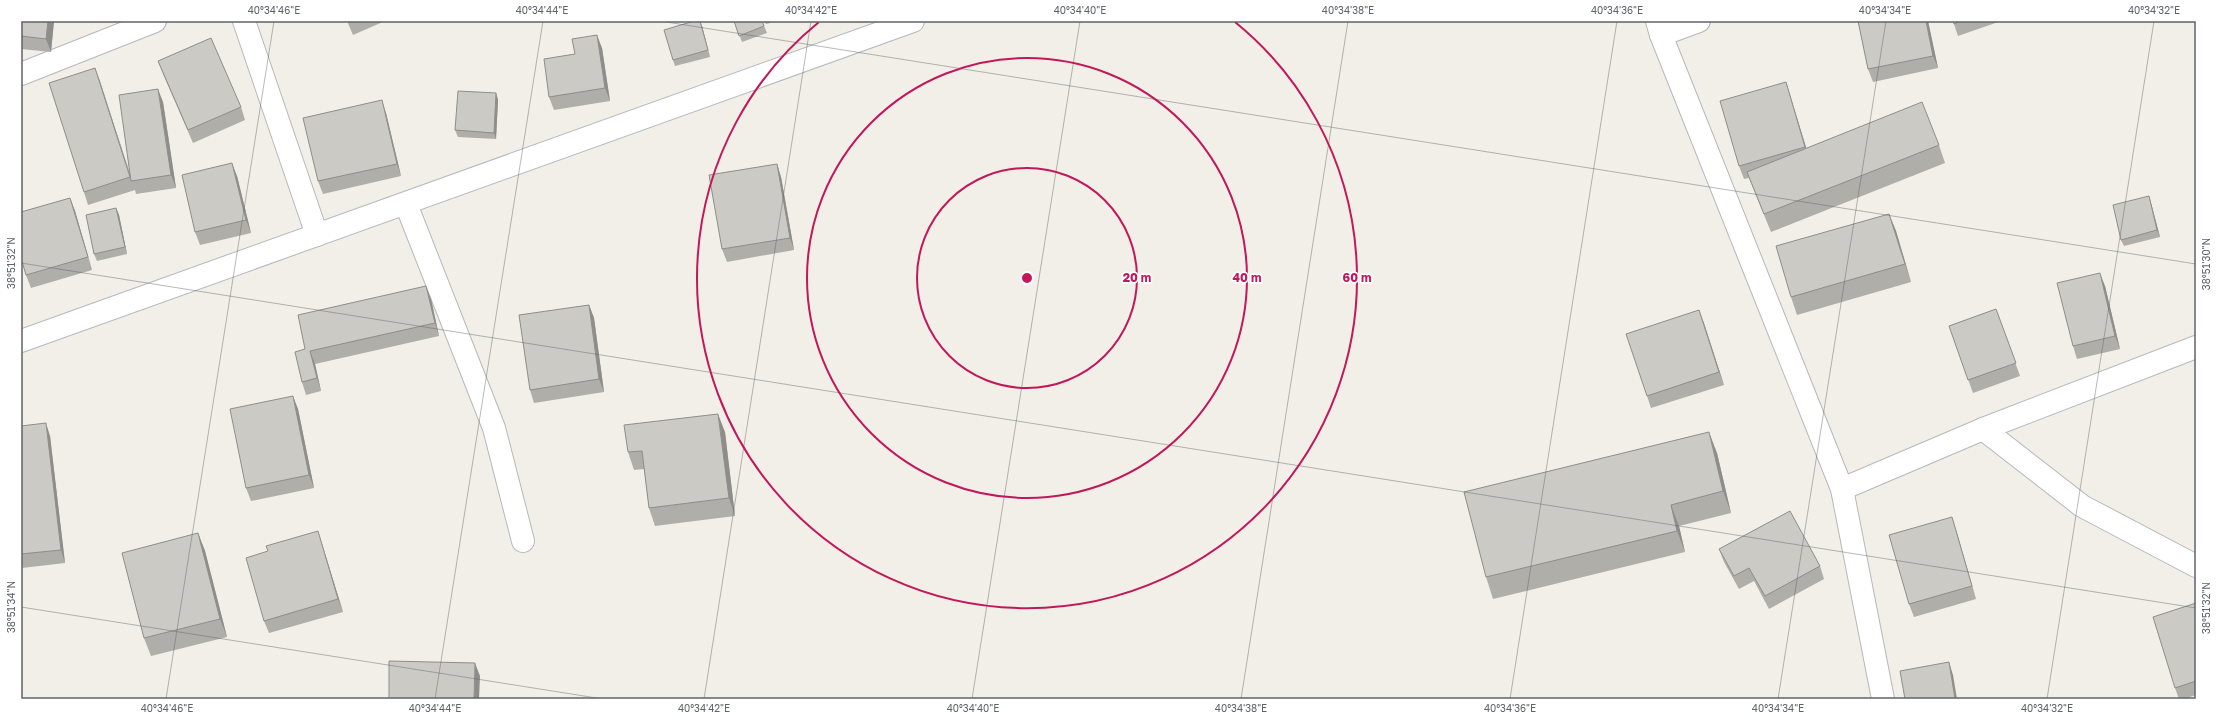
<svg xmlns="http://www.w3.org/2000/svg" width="2217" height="720" font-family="'Golos Text',sans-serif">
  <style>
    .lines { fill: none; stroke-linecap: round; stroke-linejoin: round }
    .minor-casing { stroke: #b5b8bc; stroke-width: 24 }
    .tertiary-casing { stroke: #b5b8bc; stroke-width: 24 }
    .minor { stroke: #fff; stroke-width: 22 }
    .tertiary { stroke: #fff; stroke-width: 22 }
    .wall { fill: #afaea9 }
    .shaded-wall { fill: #8f8d8a }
    .building { fill: #cccac5; stroke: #8f8d8a }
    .ticks { fill: none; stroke: #5f6368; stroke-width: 1; stroke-opacity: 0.45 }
    .ring { fill: none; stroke: #c2185b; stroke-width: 2 }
    .centre { fill: #c2185b; stroke: #fff; stroke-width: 2 }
    .ring-label { font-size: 12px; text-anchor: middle; font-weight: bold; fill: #c2185b; stroke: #fff; stroke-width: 3; stroke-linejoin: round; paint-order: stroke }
    .neatline { fill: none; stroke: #5f6368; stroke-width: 1.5 }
    .ticks-label { font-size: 10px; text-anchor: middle; fill: #5f6368 }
  </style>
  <rect width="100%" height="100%" fill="#f1efe8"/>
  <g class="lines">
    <defs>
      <g id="minor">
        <path d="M244,21L317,235"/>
        <path d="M1657,21L1661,35L1842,489L1883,699"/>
        <path d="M1661,35L1699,21"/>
        <path d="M21,74L155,21"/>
        <path d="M406,204L494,428L523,541"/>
        <path d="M1983,429L2082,506L2196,566"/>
        <path d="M1842,489L1983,429L2196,347"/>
      </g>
      <path id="tertiary" d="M21,341L913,21"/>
    </defs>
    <use href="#minor" class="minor-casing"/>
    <use href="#tertiary" class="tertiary-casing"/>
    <use href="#minor" class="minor"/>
    <use href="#tertiary" class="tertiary"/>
  </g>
  <g class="wall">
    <path d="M21,21H54L51,52L21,49Z"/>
    <path d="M347,21H385L353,35Z"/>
    <path d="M734,21H762L767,33L742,42Z"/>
    <path d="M764,21H778L766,24Z"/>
    <path d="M1858,21H1928L1938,68L1873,82L1868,69Z"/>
    <path d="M1953,21H2001L1958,36Z"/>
    <path d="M702,26L710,57L675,66L673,60Z"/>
    <path d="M602,48L610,101L554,110L549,97Z"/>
    <path d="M158,61L241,107L245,120L193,143L163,74Z"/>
    <path d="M95,68L131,176L163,102L176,188L136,194L135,190L88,205L84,192Z"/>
    <path d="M1786,82L1790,95L1806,148L1939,145L1945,163L1771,232L1749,178L1744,179L1739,166Z"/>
    <path d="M496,93L498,100L496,139L458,137L455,130Z"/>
    <path d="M386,113L401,176L323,194L318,181Z"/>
    <path d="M777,164L781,177L794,250L727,262L722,249Z"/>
    <path d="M237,176L251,233L200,245L195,232Z"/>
    <path d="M2149,196L2151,203L2160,237L2124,246L2121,240Z"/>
    <path d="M70,198L75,211L92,270L31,288L26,275Z"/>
    <path d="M116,208L119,215L127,254L97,261L94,254Z"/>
    <path d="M1889,214L1896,231L1911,282L1797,315L1791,297Z"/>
    <path d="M2105,286L2120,349L2077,359L2073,346Z"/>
    <path d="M431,299L439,336L315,364L321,391L306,395L302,382L305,349Z"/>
    <path d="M589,305L594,318L604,392L534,403L530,390Z"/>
    <path d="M1996,309L2020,376L1973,393L1949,326Z"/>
    <path d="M1699,310L1724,385L1651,408L1647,396Z"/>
    <path d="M298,409L314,488L251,501L246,488Z"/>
    <path d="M21,426L50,436L65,563L22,568L21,566Z"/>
    <path d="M725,432L735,516L655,526L649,508L644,469L634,470L628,452Z"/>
    <path d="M1717,453L1731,513L1679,526L1685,552L1493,599L1486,577Z"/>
    <path d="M1952,517L1956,530L1976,599L1914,617L1909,604Z"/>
    <path d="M198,533L205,551L227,637L151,656L144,638Z"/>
    <path d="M322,544L343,612L269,633L264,621L268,551Z"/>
    <path d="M1719,549L1820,566L1824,579L1769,609L1754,581L1739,589L1724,562Z"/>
    <path d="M2196,603V695L2184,699H2179L2175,688Z"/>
  </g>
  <g class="shaded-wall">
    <path d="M48,21H54L51,52L46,39Z"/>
    <path d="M700,21L702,26L710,57L708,50Z"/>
    <path d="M1926,21H1928L1938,68L1933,56Z"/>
    <path d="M597,35L602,48L610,101L605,88Z"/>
    <path d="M95,68L100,81L132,181Z"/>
    <path d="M1786,82L1810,160L1805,147Z"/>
    <path d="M158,89L163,102L176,188L171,175Z"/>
    <path d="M496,93L498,100L496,139L494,133Z"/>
    <path d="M382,100L386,113L401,176L397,164Z"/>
    <path d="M232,163L237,176L251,233L246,220Z"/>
    <path d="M777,164L781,177L794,250L790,238Z"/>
    <path d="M2149,196L2151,203L2160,237L2157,230Z"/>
    <path d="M70,198L75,211L92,270L88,257Z"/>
    <path d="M116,208L119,215L127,254L125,247Z"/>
    <path d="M1889,214L1896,231L1911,282L1905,264Z"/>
    <path d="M2100,273L2105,286L2120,349L2115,336Z"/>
    <path d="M426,286L431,299L439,336L435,323Z"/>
    <path d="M589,305L594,318L604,392L599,379Z"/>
    <path d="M1699,310L1704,323L1724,385L1719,372Z"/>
    <path d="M310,351L315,364L321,391L317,378Z"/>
    <path d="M293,396L298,409L314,488L309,475Z"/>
    <path d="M718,414L725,432L735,516L729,498Z"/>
    <path d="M46,423L50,436L65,563L61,550Z"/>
    <path d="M1709,432L1717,453L1731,513L1723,491Z"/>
    <path d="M1671,505L1679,526L1685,552L1677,531Z"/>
    <path d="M1952,517L1956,530L1976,599L1972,586Z"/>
    <path d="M318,531L322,544L343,612L338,599Z"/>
    <path d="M198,533L205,551L227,637L220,619Z"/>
    <path d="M1949,662L1953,675L1957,699H1955Z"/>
    <path d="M475,663L480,676L479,699H474Z"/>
  </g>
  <g class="building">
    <path d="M21,21H48L46,39L21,36Z"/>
    <path d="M694,21H700L708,50L673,60L664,30Z"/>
    <path d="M734,21H762L764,26L739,36Z"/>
    <path d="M1858,21H1926L1933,56L1868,69Z"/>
    <path d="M1953,21H1961L1954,24Z"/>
    <path d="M597,35L605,88L549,97L544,59L575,54L572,39Z"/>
    <path d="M211,38L241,107L188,130L158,61Z"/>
    <path d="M95,68L130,177L84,192L49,83Z"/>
    <path d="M1786,82L1805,147L1739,166L1720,101Z"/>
    <path d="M158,89L171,175L131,181L119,95Z"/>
    <path d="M458,91L496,93L494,133L455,130Z"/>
    <path d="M382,100L397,164L318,181L303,118Z"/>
    <path d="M1922,102L1939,145L1764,214L1747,172Z"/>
    <path d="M232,163L246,220L195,232L182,175Z"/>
    <path d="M777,164L790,238L722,249L709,175Z"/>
    <path d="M2149,196L2157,230L2121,240L2113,205Z"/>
    <path d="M70,198L88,257L26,275L21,258V212Z"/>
    <path d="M116,208L125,247L94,254L86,215Z"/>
    <path d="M1889,214L1905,264L1791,297L1776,246Z"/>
    <path d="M2100,273L2115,336L2073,346L2057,283Z"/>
    <path d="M426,286L435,323L310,351L317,378L302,382L295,352L305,349L298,315Z"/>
    <path d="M589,305L599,379L530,390L519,315Z"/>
    <path d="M1996,309L2016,363L1968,380L1949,326Z"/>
    <path d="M1699,310L1719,372L1647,396L1626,334Z"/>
    <path d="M293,396L309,475L246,488L230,409Z"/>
    <path d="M718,414L729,498L649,508L642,451L628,452L624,425Z"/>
    <path d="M46,423L61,550L21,554V426Z"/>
    <path d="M1709,432L1723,491L1671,505L1677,531L1486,577L1464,492Z"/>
    <path d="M1790,511L1820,566L1765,596L1749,568L1734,576L1719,549Z"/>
    <path d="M1952,517L1972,586L1909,604L1889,535Z"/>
    <path d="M318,531L338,599L264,621L246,558L268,551L266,546Z"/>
    <path d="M198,533L220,619L144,638L122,553Z"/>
    <path d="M2196,603V681L2175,688L2153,617Z"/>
    <path d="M389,661L475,663L474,699H389Z"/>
    <path d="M1949,662L1955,699H1905L1900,671Z"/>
  </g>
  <path class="ticks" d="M660,21L2196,264M21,263L2196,608M21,607L603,699M166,699L274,21M435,699L543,21M704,699L811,21M972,699L1080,21M1241,699L1348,21M1510,699L1617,21M1778,699L1886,21M2047,699L2154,21"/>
  <g class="ring">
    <circle cx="1027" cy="278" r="110"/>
    <circle cx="1027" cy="278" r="220"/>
    <path d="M1235 22A330 330 0 1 1 819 22"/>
  </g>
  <circle cx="1027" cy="278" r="6" class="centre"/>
  <g class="ring-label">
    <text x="1137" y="282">20 m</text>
    <text x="1247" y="282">40 m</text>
    <text x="1357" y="282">60 m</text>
  </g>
  <rect width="2217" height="720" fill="none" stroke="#ffffff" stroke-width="44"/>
  <rect x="22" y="22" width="2173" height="676" class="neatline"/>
  <g class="ticks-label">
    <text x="274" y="14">40°34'46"E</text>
    <text x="542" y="14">40°34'44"E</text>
    <text x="811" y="14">40°34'42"E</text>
    <text x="1080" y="14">40°34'40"E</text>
    <text x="1348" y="14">40°34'38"E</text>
    <text x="1617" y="14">40°34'36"E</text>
    <text x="1885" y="14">40°34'34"E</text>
    <text x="2154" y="14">40°34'32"E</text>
    <text transform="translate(11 263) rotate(-90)" y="4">38°51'32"N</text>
    <text transform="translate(2206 264) rotate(-90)" y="4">38°51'30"N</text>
    <text transform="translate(11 607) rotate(-90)" y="4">38°51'34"N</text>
    <text transform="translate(2206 608) rotate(-90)" y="4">38°51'32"N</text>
    <text x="167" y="712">40°34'46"E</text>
    <text x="435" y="712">40°34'44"E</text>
    <text x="704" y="712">40°34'42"E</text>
    <text x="973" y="712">40°34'40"E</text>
    <text x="1241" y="712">40°34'38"E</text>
    <text x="1510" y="712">40°34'36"E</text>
    <text x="1778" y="712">40°34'34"E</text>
    <text x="2047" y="712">40°34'32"E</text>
  </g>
</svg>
